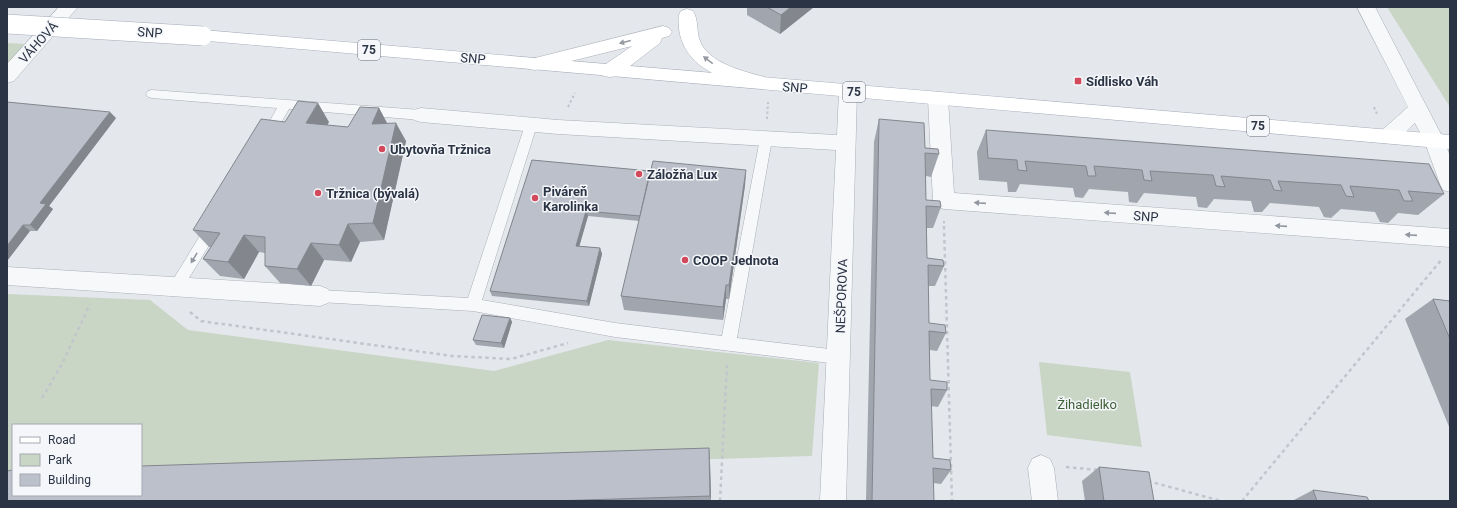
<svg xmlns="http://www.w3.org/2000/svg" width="1457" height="508" font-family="Roboto,sans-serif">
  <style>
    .green { fill: #c9d6c5 }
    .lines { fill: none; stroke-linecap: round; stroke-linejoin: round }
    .service-casing { stroke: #a9aeb7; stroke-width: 1 }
    .minor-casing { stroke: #a9aeb7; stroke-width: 1 }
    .secondary-casing { stroke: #a9aeb7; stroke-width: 1 }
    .primary-casing { stroke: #a3abb8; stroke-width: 1 }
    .path-far1 { stroke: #c2c5cb; stroke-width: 2; stroke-dasharray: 2.5 2.5; stroke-linecap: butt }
    .path { stroke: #c2c5cb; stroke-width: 2.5; stroke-dasharray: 3.5 3.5; stroke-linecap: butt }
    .service { fill: #f7f8fa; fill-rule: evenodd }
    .minor { fill: #f7f8fa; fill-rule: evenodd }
    .secondary { fill: #fff; fill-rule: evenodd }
    .primary { fill: #fff; fill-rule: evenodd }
    .primary-bridge-casing { stroke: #a3abb8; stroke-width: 20; stroke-linecap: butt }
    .primary-bridge { stroke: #fff; stroke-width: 19 }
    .wall { fill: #a1a5ae }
    .shaded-wall { fill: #83868d }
    .building { fill: #bbc0ca; stroke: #83868d }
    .oneway { fill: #959aa2 }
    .oneway2 { fill: #9196a0 }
    .poi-dot { fill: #d1495b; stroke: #f4f6f9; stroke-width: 1.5 }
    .labels { text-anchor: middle; stroke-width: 3; stroke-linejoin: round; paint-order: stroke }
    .shield { fill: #f4f6f9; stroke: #676e7b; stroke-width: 1 }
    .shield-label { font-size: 12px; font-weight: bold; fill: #2b3445 }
    .street-label { font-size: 13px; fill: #2b3445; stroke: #f4f6f9 }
    .poi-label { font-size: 13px; font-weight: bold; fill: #2b3445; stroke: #f4f6f9; text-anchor: start }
    .park-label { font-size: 13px; fill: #3f6138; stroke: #f4f6f9 }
  </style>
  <rect width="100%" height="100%" fill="#e4e7ec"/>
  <g class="green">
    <path d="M1387,7H1450V107Z"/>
    <path d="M7,43L27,44L7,64Z"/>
    <path d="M7,294L150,300L188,330L494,371L608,340L819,363L812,456L141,477V425H13V481H7Z"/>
    <path d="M1039,362L1130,372L1142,447L1047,435Z"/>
  </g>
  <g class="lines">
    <defs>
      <g id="service">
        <path d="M152,90L421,110L425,112L427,115L425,118L421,120L289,109L271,140H263L261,137L277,108L152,98L148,97L146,94L148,91Z"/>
        <path d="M531,120L535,122L537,125L482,300L615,323L722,336L760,139L762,136H770L772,139L737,338L838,350L843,352L846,357L843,362L838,364L615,337L473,311L320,302L315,300L313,296L315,292L320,290L468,298L525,125L527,122Z"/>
        <path d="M214,219L219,221L221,225L219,229L181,291L176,293L171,291L169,287L171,283L209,221Z"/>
      </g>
      <g id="minor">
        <path d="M59,7H78L14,81L7,83V64Z"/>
        <path d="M1357,7H1375L1444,140L1450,156V192L1443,190L1440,184L1424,140L1415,123C1405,132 1395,147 1380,142L1377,137L1380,132L1408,107Z"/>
        <path d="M848,85L855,87L857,92L846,501H820L836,150L558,134L421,122L414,120L411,115L414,110L421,108L558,120L837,135L839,92L841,87Z"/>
        <path d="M938,92L945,94L948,99L954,193L1450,229V247L944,209L937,207L933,201L928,99L931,94Z"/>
        <path d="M7,267L320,286L328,289L331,296L328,303L320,306L7,285Z"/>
        <path d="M1041,455L1050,459L1054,468L1058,501H1032L1028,468L1032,459Z"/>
      </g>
      <g id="secondary">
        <path d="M687,9L693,11C699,20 696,32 700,41C708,63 745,72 765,77L767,82L765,87C755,89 747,86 737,83C710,75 683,60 679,29C679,22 677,16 681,11Z"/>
        <path d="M663,26L669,28L672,32L669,36L662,38L660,43L617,76L610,77L603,76L601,71L603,66L632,46L535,70L528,69L526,64L528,59L535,58Z"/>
      </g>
      <path id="primary" d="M203,30L1450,135V149L197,40L194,36L197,32Z"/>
    </defs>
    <use href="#service" class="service-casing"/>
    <use href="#minor" class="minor-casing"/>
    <use href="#secondary" class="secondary-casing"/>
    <use href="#primary" class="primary-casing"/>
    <g class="path-far1">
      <path d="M568,107L575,93"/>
      <path d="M1374,107L1377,114"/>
      <path d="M767,119L768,102"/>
      <path d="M944,221V227"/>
    </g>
    <g class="path">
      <path d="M944,226L952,501"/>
      <path d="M190,312L201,321L452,356L511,359L568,343"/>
      <path d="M42,398L62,364L90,304"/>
      <path d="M1066,467L1099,470"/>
      <path d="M1148,481L1221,501"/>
      <path d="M720,501L727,365"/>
      <path d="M1242,501L1442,259"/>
    </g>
    <use href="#service" class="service"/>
    <use href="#minor" class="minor"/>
    <use href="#secondary" class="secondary"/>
    <use href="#primary" class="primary"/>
    <defs>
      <path id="primary-bridge" d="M7,24L203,36"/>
    </defs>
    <use href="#primary-bridge" class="primary-bridge-casing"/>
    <use href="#primary-bridge" class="primary-bridge"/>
  </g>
  <g class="wall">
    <path d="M747,7H814L780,34L747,15Z"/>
    <path d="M7,102L116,118L49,206L53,209L37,231H30L7,261Z"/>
    <path d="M379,108L387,123L406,141L384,240L360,242L351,262L324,260L311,286L280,283L265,266V253L259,252L244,279L220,276L203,259L211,247H209L193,230L329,122L327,125L348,127Z"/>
    <path d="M879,119L925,148L939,154L931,177L926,176V200L941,207L933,228H927V258L944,266L935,286H928L929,323L946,333L937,351L930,350V380L947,390L938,407L931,406L933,458L951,470L941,484L933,483L934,501H866L874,142Z"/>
    <path d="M986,130L1444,194L1418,215L1398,213L1388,223L1380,222L1375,212L1341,209L1331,218L1324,217L1319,207L1270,203L1262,212H1254L1251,201L1214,199L1207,208L1198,207L1196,197L1144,193L1137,203L1129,202L1128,192L1089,189L1083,198L1075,197L1073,188L1020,184L1016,192H1008L1007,182L979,180L977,152Z"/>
    <path d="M532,160L650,171L746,170L745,185L729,299H726L723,320L624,310L621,296L639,221L588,216L579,246L600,248L602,254L589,306L492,296L490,291Z"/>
    <path d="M1433,299L1450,301V429L1405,319Z"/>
    <path d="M510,318L512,322L504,348L476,345L473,340Z"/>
    <path d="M709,448L710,462L711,501H7Z"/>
    <path d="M1099,467L1154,501H1085L1082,481Z"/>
    <path d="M1313,490L1369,501H1292Z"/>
  </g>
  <g class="shaded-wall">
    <path d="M791,7H814L780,34L781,15Z"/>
    <path d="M318,103L329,122L318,142L306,123Z"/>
    <path d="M379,108L389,127L372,124Z"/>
    <path d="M110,112L116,118L49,206L53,209L37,231L30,225L40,203Z"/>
    <path d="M396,123L406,141L384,240L373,223Z"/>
    <path d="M746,170L745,185L729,299V285Z"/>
    <path d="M586,211L588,216L578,251L576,246Z"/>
    <path d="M348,224L360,242L351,262L339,245Z"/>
    <path d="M23,225L30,231L7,261V246Z"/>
    <path d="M244,235L259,252L244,279L228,262Z"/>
    <path d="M311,243L324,260L311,286L297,269Z"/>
    <path d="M600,248L602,254L589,306L587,301Z"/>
    <path d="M726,285V299L723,320V307Z"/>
    <path d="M510,318L512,322L504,348L501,343Z"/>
    <path d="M709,448L710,462L711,501L710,496Z"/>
  </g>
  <g class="building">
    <path d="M767,7H791L781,15Z"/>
    <path d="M298,101L318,103L306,123L348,127L360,107L379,108L372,124L396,123L373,223L348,224L339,245L311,243L297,269L265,266V237L244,235L228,262L203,259L220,233L193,230L261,119L285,122Z"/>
    <path d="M7,102L110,112L40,203L46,204L30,225H23L7,246Z"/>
    <path d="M879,119L924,123L925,148L938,149L939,154L925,153L926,200L940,201L941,207L926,206L927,258L943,260L944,266L928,265L929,323L945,325L946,333L929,331L930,380L947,382V390L931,389L933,458L950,460L951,470L933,468L934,501H872Z"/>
    <path d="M986,130L1429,164L1444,194L1408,191L1413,201H1404L1399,190L1350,186L1354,197L1346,196L1341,185L1278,181L1282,191L1274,190L1270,180L1221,176L1225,187L1216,186L1213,175L1150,171L1152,181L1144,180L1142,170L1094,166L1096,176H1088L1086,166L1025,161L1027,171L1018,170L1017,160L988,158Z"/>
    <path d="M532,160L650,171L640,216L586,211L576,246L600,248L587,301L490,291Z"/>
    <path d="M653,161L746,170L729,285H726L723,307L621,296Z"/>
    <path d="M1433,299L1450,301V339Z"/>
    <path d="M482,315L510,318L501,343L473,340Z"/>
    <path d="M709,448L710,496L552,501H7V471L13,470V495H141V466Z"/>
    <path d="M1099,467L1149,472L1154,501H1104Z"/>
    <path d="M1313,490L1367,497L1369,501H1317Z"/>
  </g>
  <defs><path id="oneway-solid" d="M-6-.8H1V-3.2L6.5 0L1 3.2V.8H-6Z"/></defs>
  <g class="oneway">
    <use href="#oneway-solid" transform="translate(625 42) rotate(166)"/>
    <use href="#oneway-solid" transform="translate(708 60) rotate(-142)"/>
  </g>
  <g class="oneway2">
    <use href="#oneway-solid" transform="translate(980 203) rotate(-176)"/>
    <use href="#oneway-solid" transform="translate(1110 213) rotate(-176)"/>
    <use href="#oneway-solid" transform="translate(1281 226) rotate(-176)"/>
    <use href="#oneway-solid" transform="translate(1411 235) rotate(-176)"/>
    <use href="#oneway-solid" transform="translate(194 258) rotate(121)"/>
  </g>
  <g class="poi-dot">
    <rect x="1074" y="77" width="8" height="8" rx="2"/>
    <circle cx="382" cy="149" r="4"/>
    <circle cx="639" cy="174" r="4"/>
    <circle cx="318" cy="193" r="4"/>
    <circle cx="535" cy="198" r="4"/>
    <circle cx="685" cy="260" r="4"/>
  </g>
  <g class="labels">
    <g class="shield">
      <rect x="358" y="40" width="22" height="20" rx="3"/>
      <rect x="843" y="82" width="22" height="20" rx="3"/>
      <rect x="1247" y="116" width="22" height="20" rx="3"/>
    </g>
    <g class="shield-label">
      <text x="369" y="54">75</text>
      <text x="854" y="96">75</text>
      <text x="1258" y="130">75</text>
    </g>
    <g class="street-label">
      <text transform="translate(150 32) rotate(4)" y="5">SNP</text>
      <text transform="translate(38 42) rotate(-48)" y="5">VÁHOVÁ</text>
      <text transform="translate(473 58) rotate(5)" y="5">SNP</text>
      <text transform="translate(795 87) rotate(5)" y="5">SNP</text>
      <text transform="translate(1146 216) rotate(4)" y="5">SNP</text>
      <text transform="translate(841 296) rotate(-88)" y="5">NEŠPOROVA</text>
    </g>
    <g class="poi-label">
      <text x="1086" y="86">Sídlisko Váh</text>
      <text x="390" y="154">Ubytovňa Tržnica</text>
      <text x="647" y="179">Záložňa Lux</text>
      <text x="543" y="196">Piváreň<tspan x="543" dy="15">Karolinka</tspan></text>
      <text x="326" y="198">Tržnica (bývalá)</text>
      <text x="693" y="265">COOP Jednota</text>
    </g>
    <g class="park-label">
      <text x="1087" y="409">Žihadielko</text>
    </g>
  </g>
  <rect width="1457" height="508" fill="none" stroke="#2b3445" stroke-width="16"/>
  <rect x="12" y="424" width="130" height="72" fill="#f4f6f9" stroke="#a4a8b1"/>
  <rect x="20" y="437" width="20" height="6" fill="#ffffff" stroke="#a4a8b1"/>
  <text x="48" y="444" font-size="12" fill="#2b3445">Road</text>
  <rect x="20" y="454" width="20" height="12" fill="#c9d6c5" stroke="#a4a8b1"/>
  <text x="48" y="464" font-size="12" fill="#2b3445">Park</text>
  <rect x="20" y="474" width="20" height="12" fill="#bbc0ca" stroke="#a4a8b1"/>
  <text x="48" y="484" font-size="12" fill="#2b3445">Building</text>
</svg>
